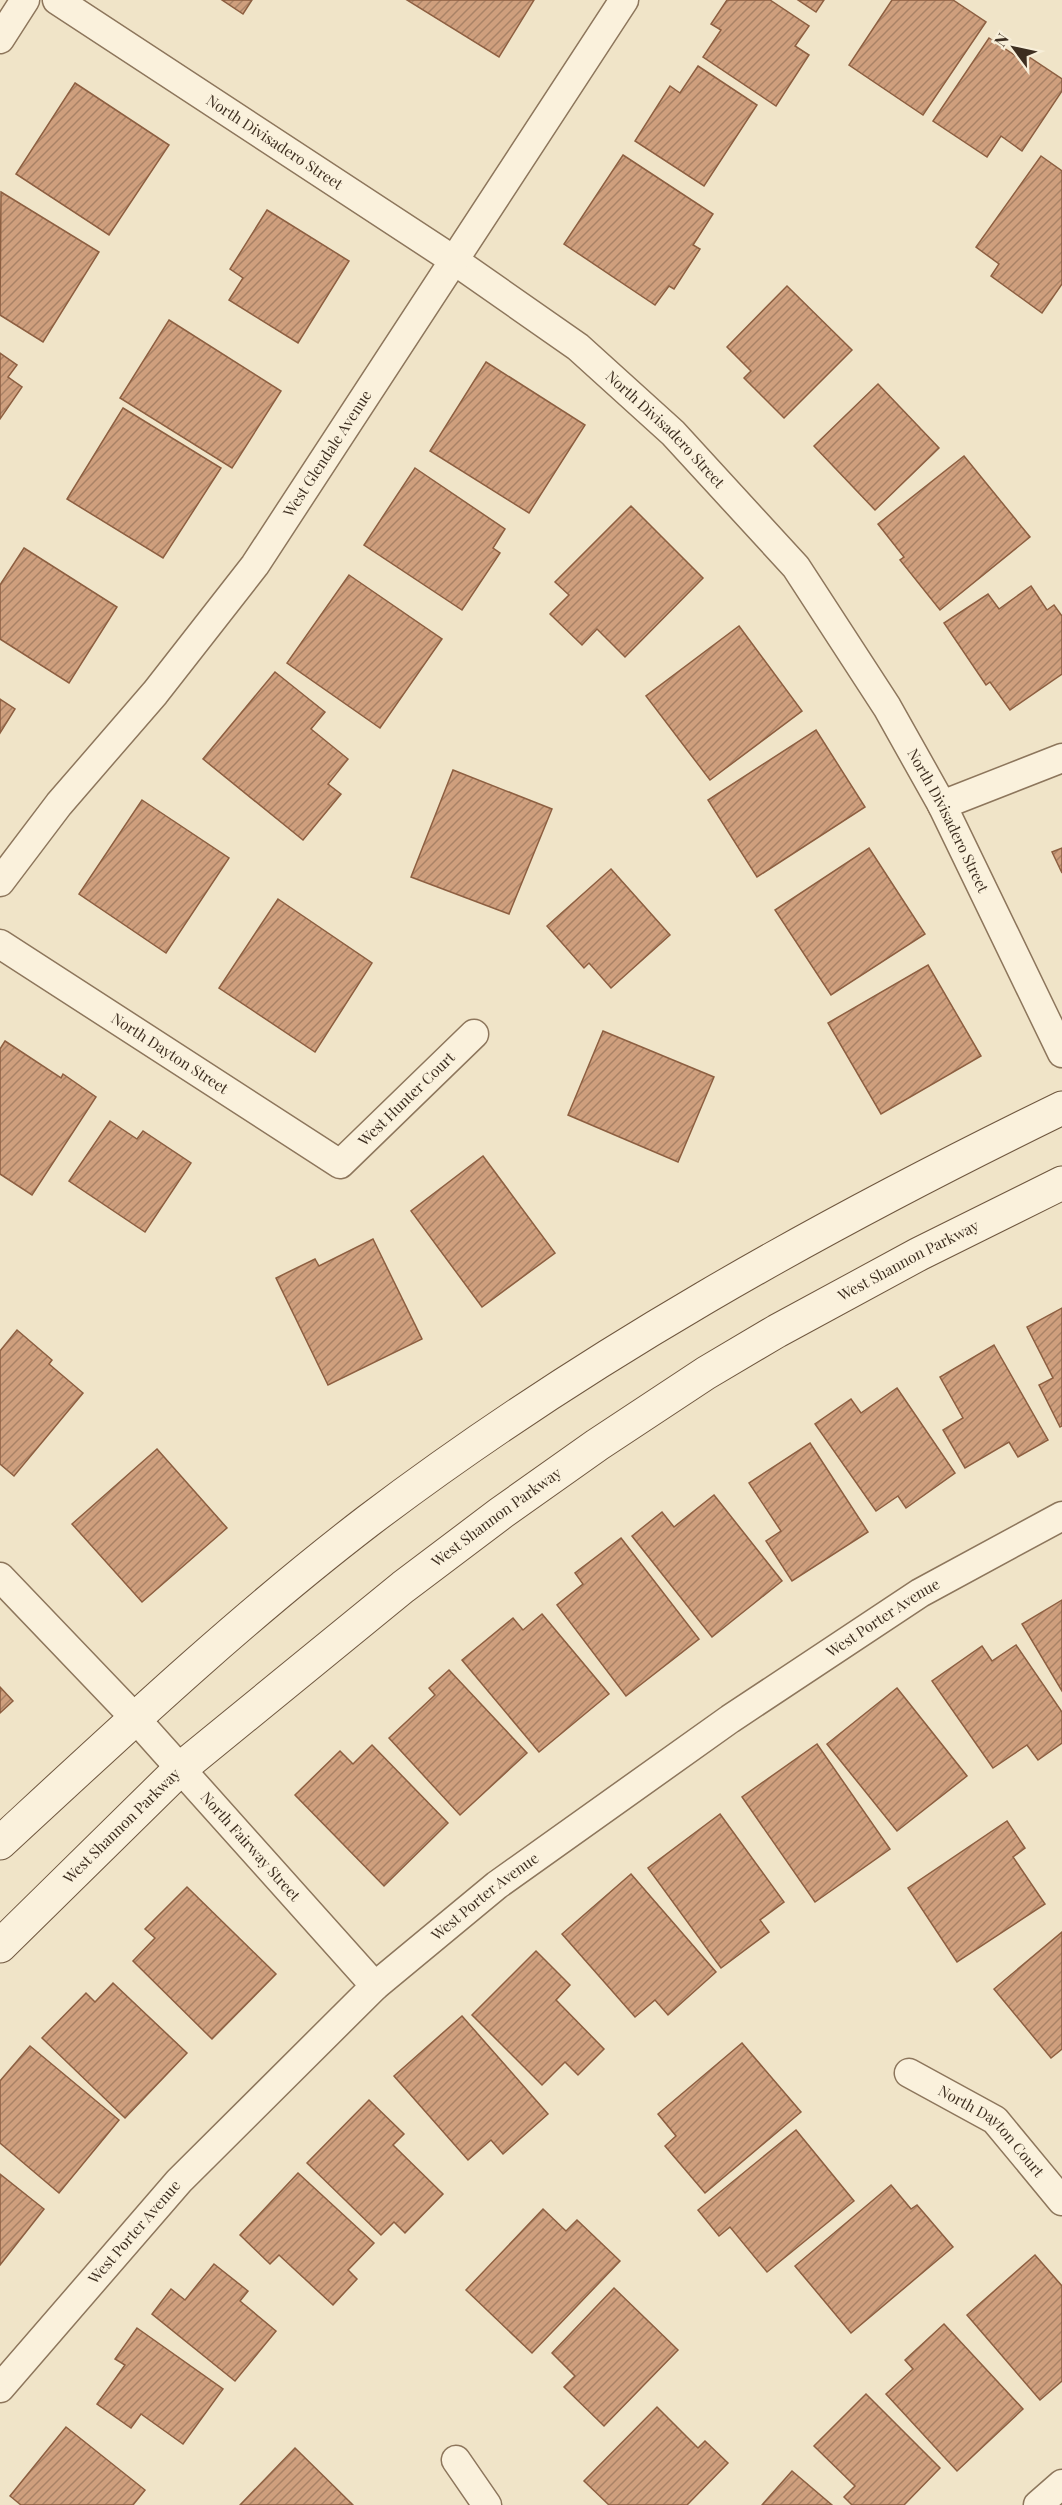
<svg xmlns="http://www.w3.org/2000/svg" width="1062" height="2505" font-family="'Playfair Display',serif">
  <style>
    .building { fill: url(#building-hatch); stroke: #8d5f41; stroke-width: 1.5 }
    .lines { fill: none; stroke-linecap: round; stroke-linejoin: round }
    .street-casing { stroke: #8d765c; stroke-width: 31 }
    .secondary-casing { stroke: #6f573f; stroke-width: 35 }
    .street { stroke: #faf1dc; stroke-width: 28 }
    .secondary { stroke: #faf1dc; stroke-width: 33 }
    .labels { text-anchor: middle; stroke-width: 4.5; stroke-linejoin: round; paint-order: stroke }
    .street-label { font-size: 15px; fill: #3d2e20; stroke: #f7eed8 }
  </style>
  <defs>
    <pattern id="building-hatch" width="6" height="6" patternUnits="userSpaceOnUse" patternTransform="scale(1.5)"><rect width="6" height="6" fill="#cf9f7d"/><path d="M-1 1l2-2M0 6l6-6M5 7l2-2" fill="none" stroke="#a98266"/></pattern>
  </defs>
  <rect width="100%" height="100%" fill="#f0e4c8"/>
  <g class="building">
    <path d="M222,0H252L243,14Z"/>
    <path d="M407,0H534L499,57Z"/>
    <path d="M727,0H770L809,26L795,46L809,55L776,106L703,57L721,30L711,24Z"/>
    <path d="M798,0H824L816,12Z"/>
    <path d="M892,0H953L986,22L923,115L849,65Z"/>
    <path d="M989,38L1016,56L1020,51L1062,79V91L1022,151L1001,136L987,157L933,121Z"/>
    <path d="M698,66L757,105L704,186L635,141L670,86L680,93Z"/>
    <path d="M75,83L169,145L109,235L16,174Z"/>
    <path d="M623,155L713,214L693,245L700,249L674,289L669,286L655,305L564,244Z"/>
    <path d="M1041,156L1062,171V284L1042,313L991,276L999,264L976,247Z"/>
    <path d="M1,192L99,252L43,342L0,315Z"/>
    <path d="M267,210L349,261L298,343L229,300L243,278L230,269Z"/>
    <path d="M787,286L852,350L784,418L744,378L751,371L727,347Z"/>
    <path d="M169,320L281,391L232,468L120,398Z"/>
    <path d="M0,353L17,365L8,377L22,387L0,419Z"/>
    <path d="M486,362L585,425L529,513L430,451Z"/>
    <path d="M878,384L939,448L875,510L814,446Z"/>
    <path d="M123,408L221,468L163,558L67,499Z"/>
    <path d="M964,456L1030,537L940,610L900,560L904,557L878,524Z"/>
    <path d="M415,468L505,529L493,548L500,553L462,610L364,545Z"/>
    <path d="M631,506L703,578L625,657L597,629L582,645L550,614L569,595L555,582Z"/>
    <path d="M24,548L117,607L69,683L0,639V585Z"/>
    <path d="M349,575L442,639L380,728L287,663Z"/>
    <path d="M1031,586L1047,610L1054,605L1062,616V674L1010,710L990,682L986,685L944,623L988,594L999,609Z"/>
    <path d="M739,626L802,711L710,780L646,696Z"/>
    <path d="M275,672L325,712L311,729L348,759L328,784L341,794L303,840L203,759Z"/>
    <path d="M0,699L15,709L0,733Z"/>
    <path d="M816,730L865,807L757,877L708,800Z"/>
    <path d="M453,770L552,809L509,914L411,877Z"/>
    <path d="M142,800L229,858L166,953L79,894Z"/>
    <path d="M869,848L925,934L831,995L775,910Z"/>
    <path d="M1062,848V873L1052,852Z"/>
    <path d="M611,869L670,935L611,988L589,963L584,968L547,926Z"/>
    <path d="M278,899L372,963L315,1052L219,988Z"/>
    <path d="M928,965L981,1056L881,1114L828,1023Z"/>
    <path d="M603,1031L714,1077L678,1162L568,1115Z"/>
    <path d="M5,1041L61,1078L63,1074L96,1097L32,1195L0,1174V1049Z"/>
    <path d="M110,1121L137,1139L143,1131L191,1163L145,1232L69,1181Z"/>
    <path d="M483,1156L555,1253L482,1307L411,1211Z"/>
    <path d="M373,1239L422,1339L328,1385L276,1278L315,1259L319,1266Z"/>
    <path d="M1062,1308V1426L1060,1427L1039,1385L1053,1378L1027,1327Z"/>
    <path d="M17,1330L52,1360L49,1364L83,1393L14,1476L0,1464V1351Z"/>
    <path d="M994,1345L1048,1440L1018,1457L1009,1442L965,1468L943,1430L963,1418L940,1377Z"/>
    <path d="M897,1388L955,1473L906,1508L898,1496L876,1511L815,1424L851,1399L861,1413Z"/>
    <path d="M810,1443L868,1532L792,1581L766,1541L781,1531L749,1483Z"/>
    <path d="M157,1449L227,1528L142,1602L72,1524Z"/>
    <path d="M714,1495L782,1581L712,1637L632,1536L662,1512L674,1527Z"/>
    <path d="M621,1538L699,1639L626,1696L557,1605L583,1584L575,1573Z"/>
    <path d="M1062,1600V1691L1022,1624Z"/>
    <path d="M542,1614L609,1694L539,1752L462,1660L513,1618L523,1630Z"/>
    <path d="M1016,1645L1062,1712V1743L1038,1760L1027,1745L993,1768L932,1681L982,1646L992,1661Z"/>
    <path d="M449,1670L527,1753L460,1815L389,1738L435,1695L429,1688Z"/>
    <path d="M0,1687L13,1701L0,1713Z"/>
    <path d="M897,1688L967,1776L897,1831L827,1744Z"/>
    <path d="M817,1744L890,1849L815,1902L742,1797Z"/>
    <path d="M372,1745L448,1823L384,1886L295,1795L340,1751L353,1764Z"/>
    <path d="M720,1814L784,1902L760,1920L769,1932L721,1968L648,1868Z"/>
    <path d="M1007,1821L1025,1848L1013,1857L1045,1904L957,1962L908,1888Z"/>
    <path d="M631,1874L716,1972L668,2015L655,2000L635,2017L562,1934Z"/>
    <path d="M187,1887L276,1974L212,2039L133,1961L155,1938L145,1929Z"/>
    <path d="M1062,1932V2049L1051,2058L994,1989Z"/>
    <path d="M536,1951L570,1985L556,2000L604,2049L578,2075L565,2062L542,2085L472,2015Z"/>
    <path d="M113,1983L187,2053L125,2118L42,2038L86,1993L95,2002Z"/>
    <path d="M462,2016L548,2114L503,2154L491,2140L468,2160L394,2076Z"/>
    <path d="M742,2043L801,2112L705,2193L665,2146L676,2136L658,2114Z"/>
    <path d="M30,2046L119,2120L59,2193L0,2143V2081Z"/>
    <path d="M369,2100L404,2134L393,2145L443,2194L405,2233L394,2222L381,2235L307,2163Z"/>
    <path d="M796,2130L854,2201L767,2272L730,2227L719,2236L698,2210Z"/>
    <path d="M298,2173L374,2243L348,2270L357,2279L333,2305L279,2255L270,2264L240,2235Z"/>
    <path d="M0,2174L44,2209L0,2265Z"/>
    <path d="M891,2185L911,2209L917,2205L953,2247L851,2333L795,2266Z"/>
    <path d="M543,2209L566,2231L577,2220L620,2261L532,2353L466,2290Z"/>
    <path d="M1035,2255L1062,2286V2381L1040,2400L967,2315Z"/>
    <path d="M214,2264L248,2291L240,2301L276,2331L235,2381L152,2314L171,2289L185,2300Z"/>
    <path d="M614,2288L678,2350L604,2426L564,2387L575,2376L552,2353Z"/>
    <path d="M944,2324L1023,2409L957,2471L886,2394L913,2369L905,2360Z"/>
    <path d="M137,2328L223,2389L183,2444L141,2414L131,2428L97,2404L125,2365L115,2359Z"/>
    <path d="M866,2394L940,2468L904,2505H852L844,2497L855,2486L814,2446Z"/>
    <path d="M657,2407L698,2448L705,2441L728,2463L687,2505H609L584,2481Z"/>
    <path d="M66,2427L145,2490L133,2505H21L10,2496Z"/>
    <path d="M295,2448L353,2505H240Z"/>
    <path d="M792,2471L832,2505H762Z"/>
  </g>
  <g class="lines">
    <defs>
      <g id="street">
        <path id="s1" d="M57,0L455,261L578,347L673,433L796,567L887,707L942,805L1062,1053"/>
        <path d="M0,39L25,0"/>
        <path d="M942,805L1062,758"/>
        <path id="s2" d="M0,882L59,804L155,693L255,565L624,0"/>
        <path id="s3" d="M0,944L340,1164L474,1034"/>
        <path id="s4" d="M0,1577L135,1718L375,1986"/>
        <path id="s5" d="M909,2073L995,2120L1062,2201"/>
        <path id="s6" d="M0,2388L179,2181L375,1986L497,1885L730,1719L920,1593L1062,1516"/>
        <path d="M456,2460L487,2505"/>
        <path d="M1038,2505L1062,2484"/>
      </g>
      <g id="secondary">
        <path d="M0,1843C120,1732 239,1620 368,1521C583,1358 820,1226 1062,1108"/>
        <path id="s7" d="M0,1946L180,1769L403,1587L501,1513L597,1445L706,1373L777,1331L919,1254L1062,1183"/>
      </g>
    </defs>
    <use href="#street" class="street-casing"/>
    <use href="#secondary" class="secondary-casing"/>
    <use href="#street" class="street"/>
    <use href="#secondary" class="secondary"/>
  </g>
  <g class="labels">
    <g class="street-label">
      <text dy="5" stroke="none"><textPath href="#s1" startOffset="260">North Divisadero Street</textPath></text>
      <text dy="5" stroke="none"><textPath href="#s1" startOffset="746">North Divisadero Street</textPath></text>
      <text dy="5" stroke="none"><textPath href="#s2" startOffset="540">West Glendale Avenue</textPath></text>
      <text dy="5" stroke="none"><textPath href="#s1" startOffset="1232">North Divisadero Street</textPath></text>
      <text dy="5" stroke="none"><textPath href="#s3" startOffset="202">North Dayton Street</textPath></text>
      <text dy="5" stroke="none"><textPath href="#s3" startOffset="498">West Hunter Court</textPath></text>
      <text dy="5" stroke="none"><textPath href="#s7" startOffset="1143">West Shannon Parkway</textPath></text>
      <text dy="5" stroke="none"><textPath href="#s7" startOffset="657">West Shannon Parkway</textPath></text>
      <text dy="5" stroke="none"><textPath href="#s6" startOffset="1178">West Porter Avenue</textPath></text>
      <text dy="5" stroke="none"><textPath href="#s7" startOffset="171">West Shannon Parkway</textPath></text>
      <text dy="5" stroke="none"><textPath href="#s4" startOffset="368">North Fairway Street</textPath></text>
      <text dy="5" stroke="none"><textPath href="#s6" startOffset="692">West Porter Avenue</textPath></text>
      <text dy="5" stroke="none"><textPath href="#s5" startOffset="102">North Dayton Court</textPath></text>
      <text dy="5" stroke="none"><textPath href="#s6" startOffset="206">West Porter Avenue</textPath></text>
    </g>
  </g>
  <g transform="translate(1014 48) rotate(303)" stroke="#f7eed8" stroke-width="4.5" paint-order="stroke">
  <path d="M0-4.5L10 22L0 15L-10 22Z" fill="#3d2e20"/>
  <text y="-9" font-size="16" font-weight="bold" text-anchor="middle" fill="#3d2e20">N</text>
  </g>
</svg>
